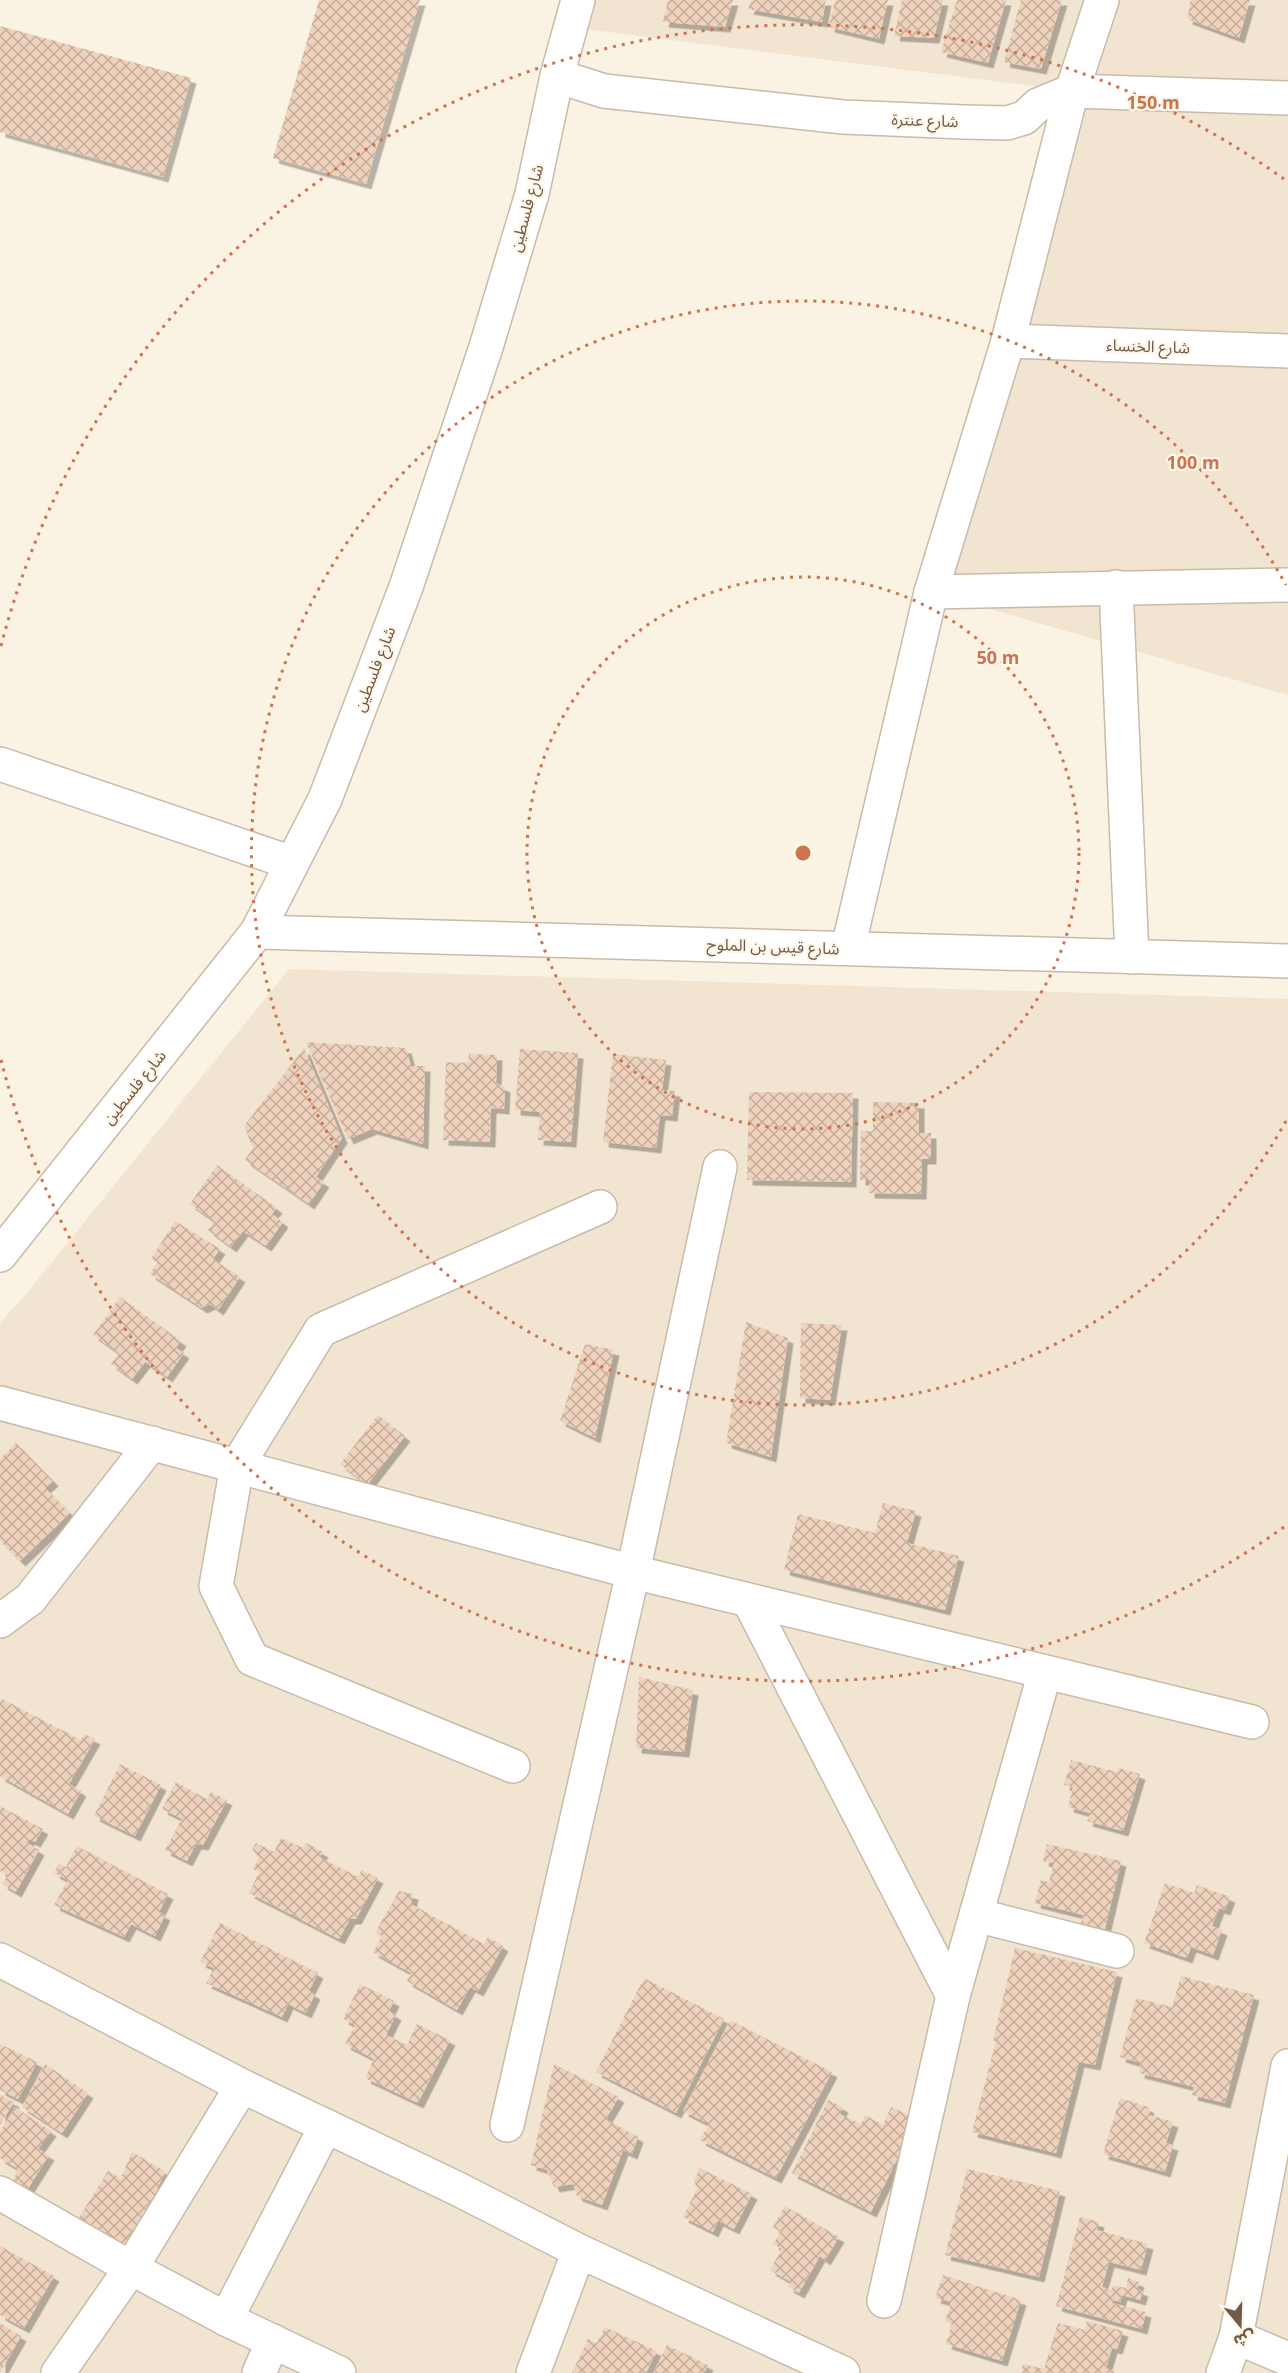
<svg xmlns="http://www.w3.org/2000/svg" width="1288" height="2373" font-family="'Open Sans','Noto Sans Arabic',sans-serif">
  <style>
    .residential { fill: #f1e4d1 }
    .building { fill: url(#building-cross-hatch); filter: url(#shadow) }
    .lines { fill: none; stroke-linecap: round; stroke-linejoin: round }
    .minor-casing { stroke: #cabaaa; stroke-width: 36 }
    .minor { stroke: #fff; stroke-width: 33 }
    .ring { fill: none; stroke: #cd734e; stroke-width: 3; stroke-dasharray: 3 6 }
    .labels { text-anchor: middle; stroke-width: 4.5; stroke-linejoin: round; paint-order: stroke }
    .street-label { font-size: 16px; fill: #705a4a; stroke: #fef6e8 }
    .centre { fill: #cd734e; stroke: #fef6e8; stroke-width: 3 }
    .ring-label { font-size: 18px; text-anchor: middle; font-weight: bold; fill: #cd734e; stroke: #fef6e8; stroke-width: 4.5; stroke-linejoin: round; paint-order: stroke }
  </style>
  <defs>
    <pattern id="building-cross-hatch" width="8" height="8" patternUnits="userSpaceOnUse" patternTransform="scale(1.5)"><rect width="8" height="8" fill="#eed2bc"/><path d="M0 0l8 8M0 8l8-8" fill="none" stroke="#c5ad9b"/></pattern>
    <filter id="shadow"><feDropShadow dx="5.5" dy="5.5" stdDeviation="0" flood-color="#0004"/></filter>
  </defs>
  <rect width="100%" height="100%" fill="#faf2e2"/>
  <g class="residential">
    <path d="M577,0H1288V695L931,592L1072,91L570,27Z"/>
    <path d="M289,969L1288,999V2373H0V1323L27,1293Z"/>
  </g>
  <g class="building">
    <path d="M319,0H420L366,184L273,158Z"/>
    <path d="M668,0H733L725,27L663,22Z"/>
    <path d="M752,0H826L822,22L748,9Z"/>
    <path d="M835,0H888L879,39L829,27Z"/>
    <path d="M902,0H943L934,38L894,36Z"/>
    <path d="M957,0H1006L988,63L941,52Z"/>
    <path d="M1021,0H1062L1041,69L1004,62Z"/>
    <path d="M1191,0H1250L1239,38L1187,19Z"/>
    <path d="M0,26L191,78L163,177L0,132Z"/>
    <path d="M306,1042L406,1048L411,1066H425L423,1144L372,1129L348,1139Z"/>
    <path d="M304,1048L342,1138L316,1177L324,1182L309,1204L245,1160L253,1148L244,1126Z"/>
    <path d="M520,1049L578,1053L571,1142L538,1140L540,1112L515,1110Z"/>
    <path d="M469,1054L497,1055L496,1083L505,1087L504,1109L491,1108L490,1142L443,1140L446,1062L468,1063Z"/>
    <path d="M613,1054L666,1060L662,1090L675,1091L672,1116L660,1115L656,1148L603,1142Z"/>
    <path d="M749,1092L853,1093L851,1182L747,1180Z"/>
    <path d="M873,1102L919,1103V1133H931V1159H922L921,1194L869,1193V1180H860L861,1131H873Z"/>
    <path d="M217,1165L277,1208L272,1214L283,1222L266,1246L243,1231L231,1247L208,1230L214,1221L190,1204Z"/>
    <path d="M175,1221L220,1249L213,1259L240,1277L218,1310L210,1304L202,1308L150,1274L157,1262L151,1259Z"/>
    <path d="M120,1297L181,1341L176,1348L184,1353L167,1377L145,1362L132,1379L111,1364L119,1353L93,1335Z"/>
    <path d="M746,1322L788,1338L771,1457L726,1443Z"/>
    <path d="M801,1323L842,1325L830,1400L800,1398Z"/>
    <path d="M585,1344L614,1350L595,1438L560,1421Z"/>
    <path d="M378,1415L405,1436L367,1485L340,1464Z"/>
    <path d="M16,1443L53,1481L45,1488L70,1513L20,1561L0,1541V1459Z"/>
    <path d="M883,1503L916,1511L907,1543L959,1556L945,1610L784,1570L798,1514L875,1533Z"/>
    <path d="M639,1677L693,1690L684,1752L636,1748Z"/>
    <path d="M2,1699L81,1740L85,1734L95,1739L69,1784L81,1791L68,1814L0,1776V1702Z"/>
    <path d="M1071,1760L1117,1772L1118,1768L1140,1774L1123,1831L1087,1821L1090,1813L1068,1807L1073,1787L1064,1785Z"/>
    <path d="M120,1764L161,1785L135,1836L94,1816Z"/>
    <path d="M176,1782L207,1799L211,1792L227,1800L203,1845L196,1844L187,1861L165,1850L182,1819L162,1809Z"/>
    <path d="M0,1806L43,1829L35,1842L29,1839L27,1843L39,1850L16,1892L2,1884L8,1875L0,1871Z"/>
    <path d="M281,1838L303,1848L306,1843L323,1852L320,1857L358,1877L362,1870L378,1878L356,1919H350L339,1939L249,1893L259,1872L253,1869L259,1857L252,1850L256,1843L274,1852Z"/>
    <path d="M1047,1844L1121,1861L1105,1929L1081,1923L1083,1915L1035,1903L1041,1880L1049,1882L1054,1863L1043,1861Z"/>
    <path d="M77,1846L168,1894L159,1912L165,1915L155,1936L131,1924L124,1937L54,1905L68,1880L54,1873L59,1863L66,1867Z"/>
    <path d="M1165,1883L1194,1893L1197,1885L1230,1897L1225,1910L1219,1908L1212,1926L1222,1930L1213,1955L1191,1947L1187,1958L1144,1943Z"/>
    <path d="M399,1891L413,1894L411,1904L484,1944L488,1937L503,1946L478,1991L470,1987L457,2010L407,1981L411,1973L373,1952L382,1936L375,1933Z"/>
    <path d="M220,1923L318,1973L309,1991L315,1994L306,2013L288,2004L282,2017L206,1983L214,1968L200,1962Z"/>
    <path d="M1015,1948L1117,1972L1095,2065L1079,2062L1056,2153L972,2132L996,2041H993Z"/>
    <path d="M1181,1976L1254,1995L1225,2103L1192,2095L1194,2087L1139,2073L1141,2063L1120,2057L1136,1998L1172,2007Z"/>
    <path d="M644,1978L724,2019L676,2113L596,2072Z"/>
    <path d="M360,1984L394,2001L389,2011L396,2015L386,2035L407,2045L417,2024L450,2040L418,2103L365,2078L374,2059L345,2044L355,2025L343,2019Z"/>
    <path d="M730,2020L832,2072L776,2178L700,2140L709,2124L683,2111Z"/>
    <path d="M0,2044L37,2062L18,2099L0,2090Z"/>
    <path d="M45,2064L88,2093L62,2133L22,2107Z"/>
    <path d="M554,2064L619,2097L606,2119L638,2137L632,2154L623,2150L602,2205L577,2196L573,2184L554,2187L547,2170L531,2165Z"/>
    <path d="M0,2095L14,2102L0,2125Z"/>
    <path d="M1120,2098L1148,2107L1150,2115L1173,2122L1166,2143L1173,2145L1165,2172L1103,2154Z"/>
    <path d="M828,2100L843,2107L840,2114L861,2124L865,2115L883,2125L891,2107L917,2119L871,2212L792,2173Z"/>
    <path d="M15,2107L51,2131L38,2149L49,2155L24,2195L10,2188L18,2169L0,2158V2132Z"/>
    <path d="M132,2152L166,2172L157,2188L171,2196L131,2264L72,2229L108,2171L121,2178Z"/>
    <path d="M700,2168L752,2194L734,2229L718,2221L713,2232L683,2217L697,2189L694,2180Z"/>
    <path d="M967,2169L1060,2191L1039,2277L945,2255Z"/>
    <path d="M785,2206L839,2237L825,2260L820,2256L799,2293L788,2287L791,2282L770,2270L782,2249L773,2244L781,2232L773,2227Z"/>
    <path d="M1080,2217L1099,2222L1097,2230L1148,2244L1141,2270L1109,2262L1102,2287L1112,2290L1113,2285L1126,2288L1128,2278L1139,2282L1137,2289L1143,2291L1140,2300L1122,2295L1120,2302L1113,2300L1112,2303L1146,2312L1142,2329L1056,2306Z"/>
    <path d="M0,2246L54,2276L24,2328L0,2315Z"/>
    <path d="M943,2275L1021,2300L1002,2361L946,2344L952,2324L945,2322L951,2302L935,2298Z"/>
    <path d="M1087,2321L1123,2331L1117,2349L1112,2348L1106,2368L1115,2371V2373H1021L1023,2364L1044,2369L1058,2323L1085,2330Z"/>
    <path d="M0,2323L21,2336L0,2373Z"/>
    <path d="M605,2327L657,2351L646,2373H572L588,2339L597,2343Z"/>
    <path d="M667,2345L708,2365L704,2373H653Z"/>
  </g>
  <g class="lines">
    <defs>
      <g id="minor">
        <path d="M557,76L604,91L843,117L964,122L1007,123L1024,118L1038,105L1072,91L1288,98"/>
        <path d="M1008,341L1288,351"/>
        <path d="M1116,587L1132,957"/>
        <path d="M931,592L1288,585"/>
        <path d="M0,764L292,863"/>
        <path d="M257,932L1288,961"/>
        <path d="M848,948L931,592L1008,341L1072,91L1102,0"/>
        <path d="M0,1255L257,932L325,799L406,587L486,347L532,194L557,76L578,0"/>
        <path d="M0,1403L633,1572L1252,1722"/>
        <path d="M749,1601L953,1996"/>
        <path d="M0,1621L30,1599L152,1443"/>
        <path d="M513,1766L252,1659L216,1586L237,1466L321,1330L600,1207"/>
        <path d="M976,1915L1117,1951"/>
        <path d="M0,1960L242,2086L458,2189L579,2251L843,2373"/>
        <path d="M507,2125L633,1572L720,1167"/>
        <path d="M0,2193L131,2268L226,2319L339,2373"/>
        <path d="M884,2301L953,1996L1045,1672"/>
        <path d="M226,2319L326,2126"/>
        <path d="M1236,2337L1288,2359"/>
        <path d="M58,2373L131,2268L242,2086"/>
        <path d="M259,2373L273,2341"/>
        <path d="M533,2373L579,2251"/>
        <path d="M1223,2373L1236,2337L1288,2066"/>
      </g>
    </defs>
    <use href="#minor" class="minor-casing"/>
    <use href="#minor" class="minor"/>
  </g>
  <g class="ring">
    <circle cx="803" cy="853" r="276"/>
    <path d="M1286 1121A552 552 0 1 1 1286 585"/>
    <path d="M1284 1527A828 828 0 0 1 1 1060M1 646A828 828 0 0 1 1284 179"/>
  </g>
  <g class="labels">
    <g class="street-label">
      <text transform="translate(925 120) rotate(2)" y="6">شارع عنترة</text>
      <text transform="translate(526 208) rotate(-75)" y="6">شارع فلسطين</text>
      <text transform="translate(1148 346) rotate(2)" y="6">شارع الخنساء</text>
      <text transform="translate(374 669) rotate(-69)" y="6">شارع فلسطين</text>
      <text transform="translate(773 946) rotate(2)" y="6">شارع قيس بن الملوح</text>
      <text transform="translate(134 1087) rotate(-51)" y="6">شارع فلسطين</text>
    </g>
  </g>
  <circle cx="803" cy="853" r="9" class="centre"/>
  <g class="ring-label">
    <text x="1153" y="109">150 m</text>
    <text x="1193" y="469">100 m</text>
    <text x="998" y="664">50 m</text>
  </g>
  <g transform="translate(1240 2325) rotate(161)" stroke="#fef6e8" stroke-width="4.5" paint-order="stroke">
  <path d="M0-4.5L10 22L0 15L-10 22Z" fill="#705a4a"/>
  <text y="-9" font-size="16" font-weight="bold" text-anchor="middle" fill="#705a4a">ش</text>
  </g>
</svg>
